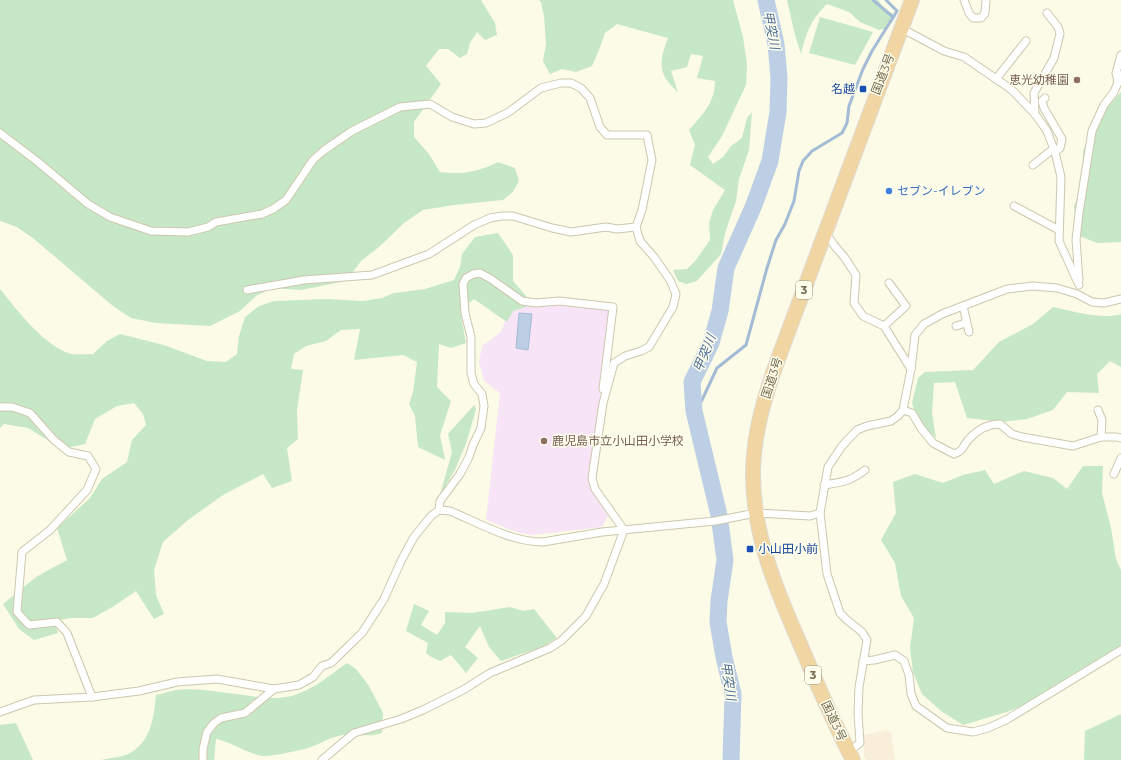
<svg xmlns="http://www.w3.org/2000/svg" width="1121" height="760" font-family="Montserrat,'Noto Sans JP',sans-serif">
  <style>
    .commercial { fill: #f8eed9 }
    .education { fill: #f8e4f7 }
    .green { fill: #c7e8c6 }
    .water { fill: #bdcfe4; stroke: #a3bbd5 }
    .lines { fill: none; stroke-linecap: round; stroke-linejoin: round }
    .stream { stroke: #a3bbd5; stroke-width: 3 }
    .river { stroke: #bdcfe4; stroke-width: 17 }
    .street-casing { stroke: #cdc7ae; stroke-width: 9 }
    .highway-casing { stroke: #dedbd4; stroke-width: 16 }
    .street { stroke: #fff; stroke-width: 7 }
    .highway { stroke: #f1d5a2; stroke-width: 14 }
    .education-dot { fill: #8d6e63; stroke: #fefeed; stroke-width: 1.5 }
    .transit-dot { fill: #1a4fb4; stroke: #fefeed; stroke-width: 1.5 }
    .shop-dot { fill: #3f7fe0; stroke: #fefeed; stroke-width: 1.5 }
    .labels { text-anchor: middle; stroke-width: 3; stroke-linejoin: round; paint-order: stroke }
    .shield { fill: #fefeed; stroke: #9d967d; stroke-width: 1 }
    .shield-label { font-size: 11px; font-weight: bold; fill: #74694d }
    .street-label { font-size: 12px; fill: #74694d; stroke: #fefeed }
    .education-label { font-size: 12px; fill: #785e54; stroke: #fefeed; text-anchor: end }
    .transit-label { font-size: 12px; fill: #164399; stroke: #fefeed; text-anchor: end }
    .shop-label { font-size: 12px; fill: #366cbe; stroke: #fefeed; text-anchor: start }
    .water-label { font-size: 13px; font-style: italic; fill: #51729a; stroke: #fefeed }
  </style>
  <rect width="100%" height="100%" fill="#fbfbe7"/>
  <path class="commercial" d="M887,730L891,732L895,760H867L864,756V735Z"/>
  <path class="education" d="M513,301L610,309L599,405L588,478L591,490L608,516L602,527L532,535L519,533L486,520L500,393L484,381L479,361L482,346L501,332Z"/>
  <g class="green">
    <path d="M0,0H481L495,23L497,35L485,40L477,32L470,43L467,54L460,58L448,49H439L426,66L441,84L414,122V137L429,154L440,172C463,175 477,172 498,162L515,168L519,181L513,192L503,200L454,205L423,210L404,223L379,247L361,261L346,281L301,290L272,288L256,296L240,311L210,326L156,323L131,318L113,306L34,239L17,227L0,221Z"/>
    <path d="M539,0H733L743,37L747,64L746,85L722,136L708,157L713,164L723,157L731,146L742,138L747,118L752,112L749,150L739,179L736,201L725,233L721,254L697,281L686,284L678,281L673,270L687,269L696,260L710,240L709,223L713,210L725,190L690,165L695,145L689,130C702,115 715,103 715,81L697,78L703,56L691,54L687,67L671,71L678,92C657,74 659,62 668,38L617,24L605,33L599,50L592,66L576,72L562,69L550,74L543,61L546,44L544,16L541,2Z"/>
    <path d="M787,0H878L885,9L896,16L888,28L879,30L860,22L849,12L827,4C810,21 807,31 801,54L795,35Z"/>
    <path d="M820,17L873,32L855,65L809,53Z"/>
    <path d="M1121,92V242L1097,243L1077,235L1074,206L1083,186V151L1095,120Z"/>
    <path d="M498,233L513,255V281L527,297L526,307L513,311L507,322L474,299L460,310L466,343L451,348L439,344L437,387L451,401L440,435L445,460L418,447L415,416L409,404L413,392L417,362L403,355L354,360L360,329L341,330L326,341L306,346L294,354L291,369L303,370L297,410L298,439L287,448L292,481L272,488L263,474L223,495L188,520L163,542L154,570L156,595L164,614L154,619L136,591L114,606L93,618H71L54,621L58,633L34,640L19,629L3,604L36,577L67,560L57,528L90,498L102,479L127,462L132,440L146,425L143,414L134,403L117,406L95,419L85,444L62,449L28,428L4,424L0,428V289C17,310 44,346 71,354C77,355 86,354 93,354L107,341L120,334L164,345L207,361L226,362L237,354L239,336L245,317L259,306L274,301L326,299L363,301L382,298L394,293L425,289L454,280L460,267L462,254L475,237Z"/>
    <path d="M1053,307C1073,311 1101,320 1121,314V367L1110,361L1097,374L1099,393L1067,392L1053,410L1027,419L1002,422L967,418L955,382L934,383L932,413L936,438L925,429L917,419L912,403L918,378L925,372L973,370L999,342L1033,324Z"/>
    <path d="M474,405L476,409L467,441L455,470L440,495L452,452L448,434Z"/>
    <path d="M1083,466H1103L1102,493L1111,528L1116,559L1121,570V653L1038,699L1007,712L963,725L941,711L922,694L913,672L910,648L914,618L901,596L895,563L881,540L896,513L893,482L915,474L943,483L963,475L985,470L994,484L1024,471L1053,478L1067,489Z"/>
    <path d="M414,604L429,611L421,625L437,635L445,623V612L472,613L510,607L524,611L534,609L557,638L542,647L501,661L489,647L480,626L465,647L478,658L466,673L451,655L440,661L431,657L426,653L428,643L406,631Z"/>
    <path d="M347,663L356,669L369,686L383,713L382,733C369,738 356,733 343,735C330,737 322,743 311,747C303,750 270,757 262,756C246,753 232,742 216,739L214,760H101C110,758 121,757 128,754C151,743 154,717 156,695C162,694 170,691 176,690C193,688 212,691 228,693C251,695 272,702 295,695C314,689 331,674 347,663Z"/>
    <path d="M1121,714V760H1084L1085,731Z"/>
    <path d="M16,723L33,760H0V725Z"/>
  </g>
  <path class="water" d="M519,313L532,314L528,350L516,348Z"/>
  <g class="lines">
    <g class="stream">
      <path d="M873,0L893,17"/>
      <path d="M694,411L702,400L717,368L746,345L767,268L776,240L785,224L794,201L799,171L803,161L812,151L842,133L847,123L849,106L863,69L872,51L897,11L886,0"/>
    </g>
    <path class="river" d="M731,760L733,694L724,657L718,622L719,601L725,560L719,515L694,411L692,382L711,343L720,311L726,268L754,205L770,161L778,112L779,78L776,44L766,0"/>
    <defs>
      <g id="street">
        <path d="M964,0L969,13L973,18H981L985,13L986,0"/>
        <path d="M901,28L944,51L964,57L1005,85L1013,91L1035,114L1047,131L1055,152L1061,177L1059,241L1079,285"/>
        <path d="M996,79L1026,41"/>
        <path d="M1118,82L1116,73L1121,55"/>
        <path d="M1045,98L1042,101L1044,108L1062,139L1060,148L1055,152"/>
        <path d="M1035,114L1034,93L1054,58L1060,34L1058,27L1047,13"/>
        <path d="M0,133L38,162L88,204L110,217L151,231L188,232L208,227L216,222L262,214L273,209L286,200L313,160L323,151L352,131L400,107L430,104L452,117L474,124L486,123L509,112L541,88L561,83H571L581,88L590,98L600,127L607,135H647L652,160L642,210L636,227L640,241L654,257L670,280L676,294L673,307L649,347L641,351L625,356L614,363L603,403L592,478L595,489L624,530"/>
        <path d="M1033,165L1053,149"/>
        <path d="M1014,206L1059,230"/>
        <path d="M825,232L834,245L845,258L856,275L854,303L863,316L884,326L911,369"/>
        <path d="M1079,280L1076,240L1079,213L1092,131L1104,105L1114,92L1121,75"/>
        <path d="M247,290L304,280L372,275L429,254L474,225L490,218L502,216H513L552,228L571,232L606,227L617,229L636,227"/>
        <path d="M963,306L969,332"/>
        <path d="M884,326L906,306L889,283"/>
        <path d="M956,326L966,323"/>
        <path d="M0,407H12L30,413L54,440L69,452L88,456L96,469L87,490L50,530L22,552L17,612L29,625L57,622L67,633L92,697"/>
        <path d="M903,410L912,413L921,428L933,443L954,454C964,451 963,445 969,439C978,429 988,424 1000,424L1012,434L1022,437L1073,446L1101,437H1117L1121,438"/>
        <path d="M1098,410L1102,420L1101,437"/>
        <path d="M1114,474L1121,458"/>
        <path d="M824,485C843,482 849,482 865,470"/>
        <path d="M439,510L440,501L460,474L469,457L473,445L481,428L484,406L482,394L474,384L471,373V337L465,313L463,284L466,278L473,274L480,273L491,279L522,301L536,303L559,301L613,307L603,389"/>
        <path d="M863,661L874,660L895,655L904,661L909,675L911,694L916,706L947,728L973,732L988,728L1006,720L1121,650"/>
        <path d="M0,712L34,700L92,697L139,691L177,682L217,679L274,689L299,685L313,677L322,666L331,663L362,633L384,599L402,559L414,537L431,516L439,510L450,511C479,523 511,542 543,542L602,532L715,521L756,513L810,516L820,513"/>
        <path d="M848,752L860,743L858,713L859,687L867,640L862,632L847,620L840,613L827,574L820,513L828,467L842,446L857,430L867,426L891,421L898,416L903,410L911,369L915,335L924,324L942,314L1007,289L1033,286L1057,288L1077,294L1092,302L1104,303L1121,299"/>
        <path d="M203,760V749L207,732L214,723L221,718L245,713L274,689"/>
        <path d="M322,760L354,733L401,719L423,710L463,690L490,673L550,648L561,641L586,616L604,584L624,530"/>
      </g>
      <path id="highway" d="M853,760C835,725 819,689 804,653C778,594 752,536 753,470C754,432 765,395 778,359L912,0"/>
    </defs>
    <use href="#street" class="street-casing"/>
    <use href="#highway" class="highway-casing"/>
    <use href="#street" class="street"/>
    <use href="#highway" class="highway"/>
  </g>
  <g class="education-dot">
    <circle cx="1077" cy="80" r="4"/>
    <circle cx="544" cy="441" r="4"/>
  </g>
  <g class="transit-dot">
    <rect x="859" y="85" width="8" height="8" rx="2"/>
    <rect x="746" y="545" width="8" height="8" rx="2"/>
  </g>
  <circle class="shop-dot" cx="889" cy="191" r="4"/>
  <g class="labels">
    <g class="shield">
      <rect x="796" y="281" width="16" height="18" rx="3"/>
      <rect x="805" y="666" width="16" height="18" rx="3"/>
    </g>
    <g class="shield-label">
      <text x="804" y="294">3</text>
      <text x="813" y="679">3</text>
    </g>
    <g class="street-label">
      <text transform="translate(883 74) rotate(-69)" y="4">国道3号</text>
      <text transform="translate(772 378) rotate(-72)" y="4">国道3号</text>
      <text transform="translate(834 721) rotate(65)" y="4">国道3号</text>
    </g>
    <g class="education-label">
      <text x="1069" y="84">恵光幼稚園</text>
      <text x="552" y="445" text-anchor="start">鹿児島市立小山田小学校</text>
    </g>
    <g class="transit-label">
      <text x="855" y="93">名越</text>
      <text x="758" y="553" text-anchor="start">小山田小前</text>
    </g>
    <g class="shop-label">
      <text x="897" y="195">セブン-イレブン</text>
    </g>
    <g class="water-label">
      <text transform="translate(772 30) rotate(79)" y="5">甲突川</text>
      <text transform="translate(704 353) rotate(-68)" y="5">甲突川</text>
      <text transform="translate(729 681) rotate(82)" y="5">甲突川</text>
    </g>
  </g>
</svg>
